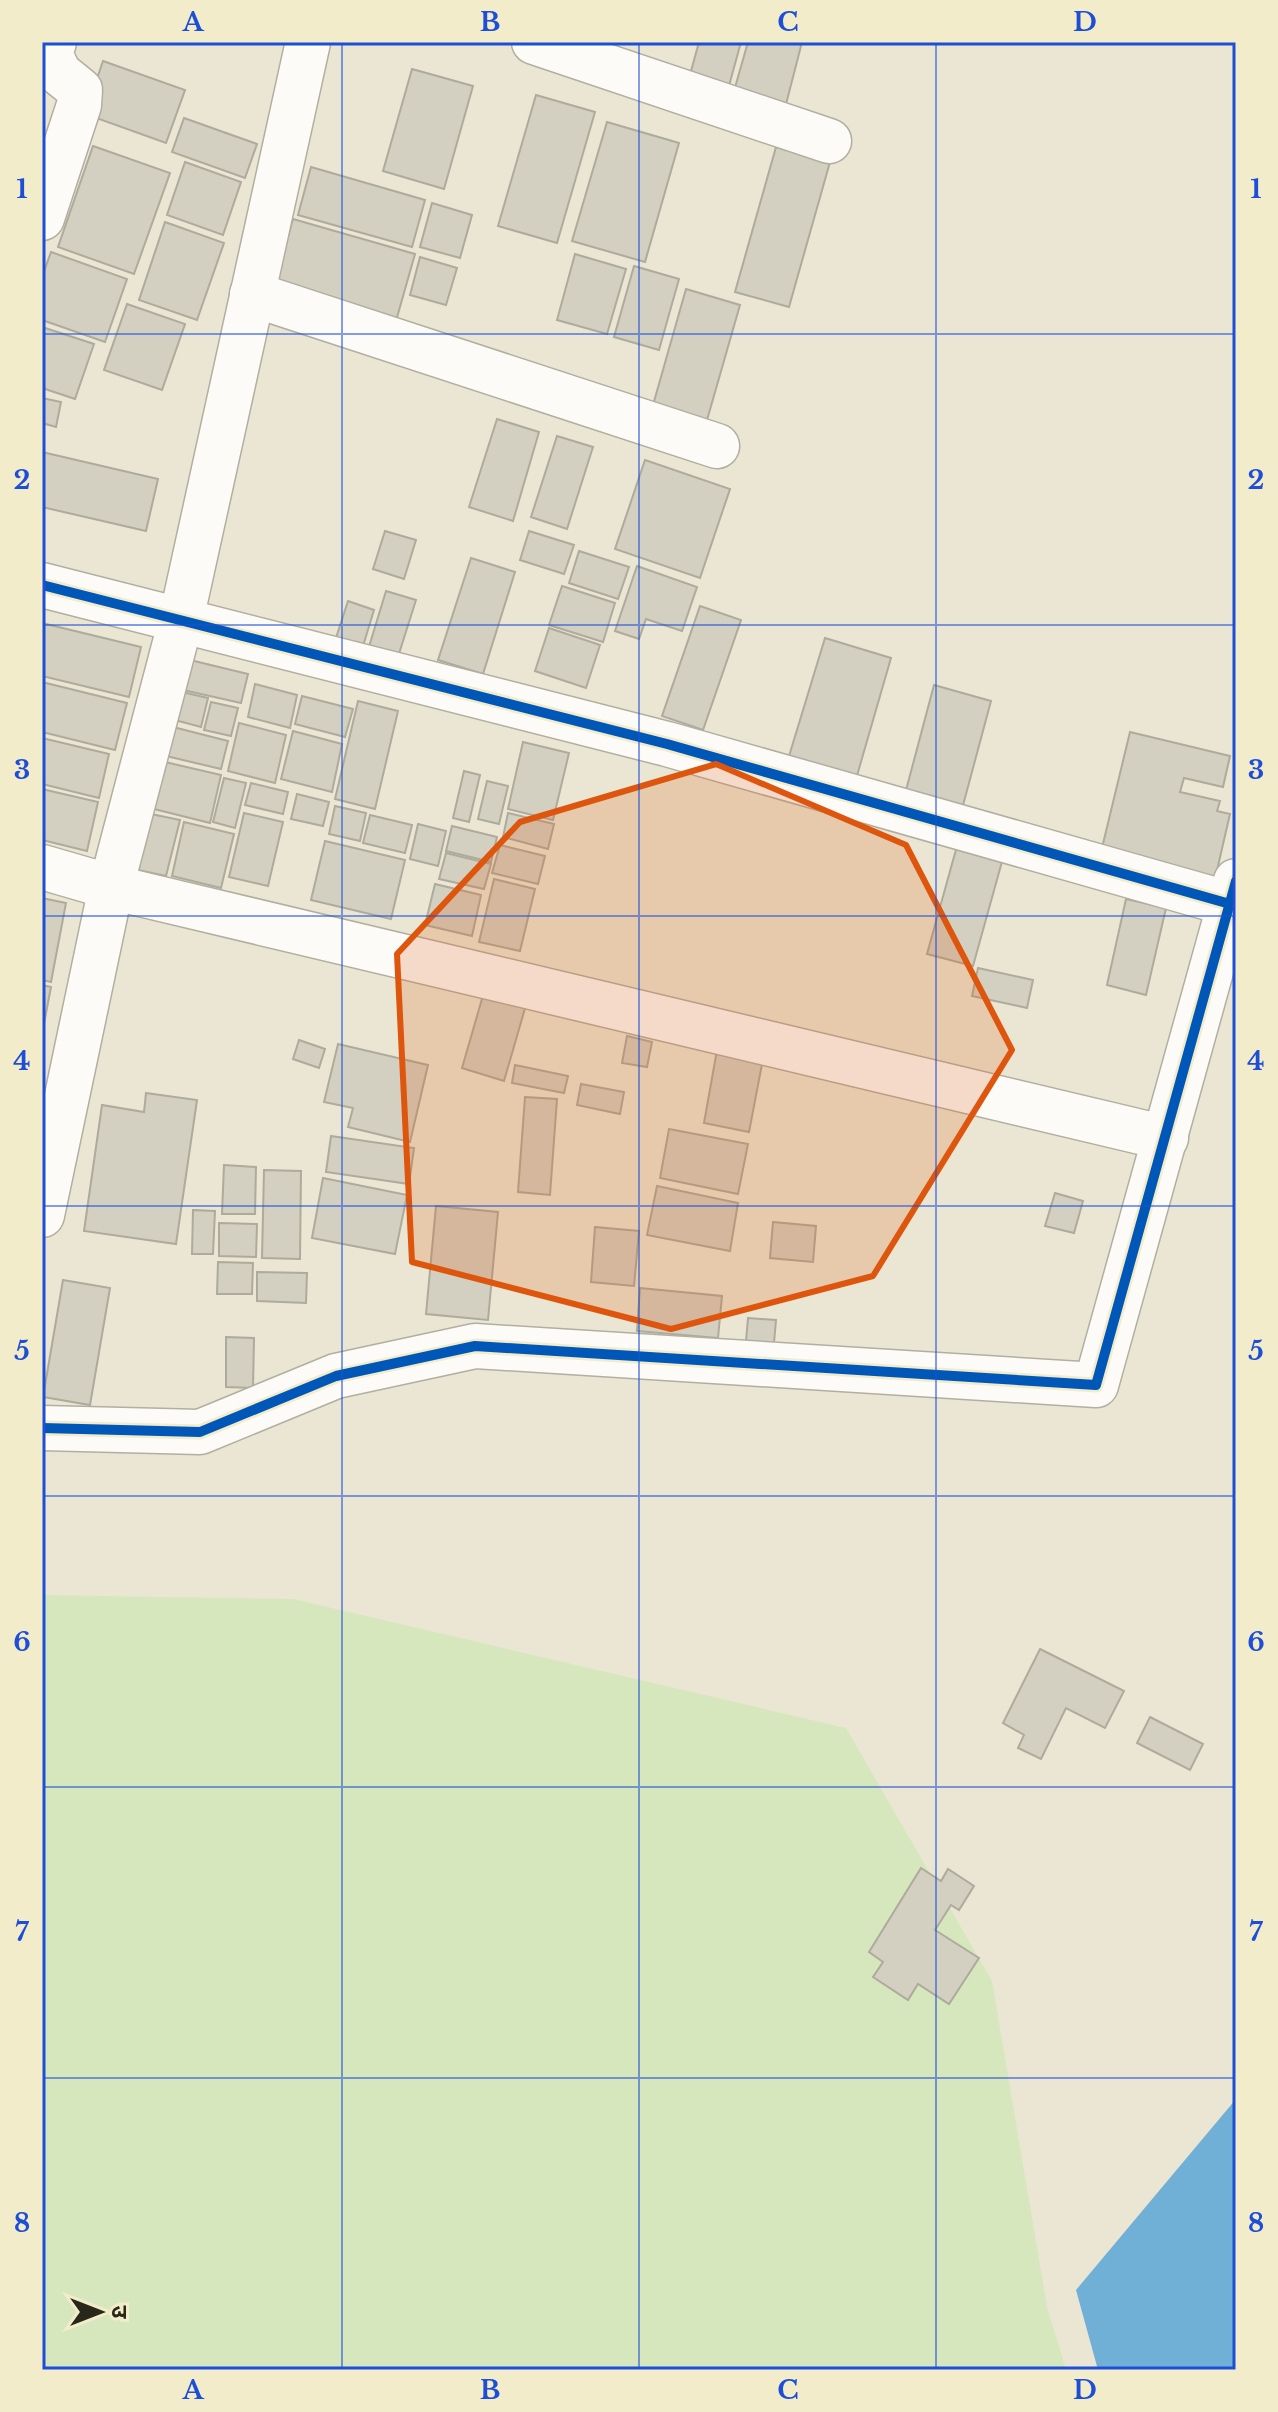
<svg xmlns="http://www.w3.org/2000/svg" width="1278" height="2412" font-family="'Libre Baskerville','Noto Sans Devanagari',serif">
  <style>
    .green { fill: #d6e7bd }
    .water { fill: #70afd6 }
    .building { fill: #d3d0c1; stroke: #aeab9c; stroke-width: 2 }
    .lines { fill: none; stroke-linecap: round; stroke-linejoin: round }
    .minor-casing { stroke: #b2afa0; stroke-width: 47 }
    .minor { stroke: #fcfbf8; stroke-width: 44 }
    .cycleway-casing { stroke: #f3ecca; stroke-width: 15 }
    .cycleway { stroke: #0057b8; stroke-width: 10 }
    .marked { fill: #de560d; fill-opacity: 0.2; stroke: #de560d; stroke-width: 6; stroke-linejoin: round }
    .grid { fill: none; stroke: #1d4ed8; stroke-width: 2; stroke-opacity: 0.55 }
    .neatline { fill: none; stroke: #1d4ed8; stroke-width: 3 }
    .grid-label { font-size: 26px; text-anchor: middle; font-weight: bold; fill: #1d4ed8 }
  </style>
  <rect width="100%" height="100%" fill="#eae6d3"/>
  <path class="green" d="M42,1595L293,1599L846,1728L992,1981L1047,2307L1066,2370H42Z"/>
  <path class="water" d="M1236,2099V2370H1098L1076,2290Z"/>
  <g class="building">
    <path d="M699,42H741L727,93L688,82Z"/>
    <path d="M748,42H802L784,112L732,98Z"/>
    <path d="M103,61L185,90L166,143L85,114Z"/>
    <path d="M412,69L473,86L444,189L383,171Z"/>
    <path d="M536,95L595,112L557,243L498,226Z"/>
    <path d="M184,118L257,144L245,178L172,152Z"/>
    <path d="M607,122L679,143L645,262L572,241Z"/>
    <path d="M93,146L170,173L134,274L58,247Z"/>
    <path d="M776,147L830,162L789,307L735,292Z"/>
    <path d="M185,162L241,182L223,235L167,215Z"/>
    <path d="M311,167L425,200L412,247L298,215Z"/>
    <path d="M432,203L472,215L460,258L420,247Z"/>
    <path d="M293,219L415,254L394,328L272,292Z"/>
    <path d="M165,222L224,243L197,320L139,300Z"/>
    <path d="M51,252L127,279L105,342L42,320V277Z"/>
    <path d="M575,254L626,269L607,334L557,320Z"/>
    <path d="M420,257L457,268L446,305L410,295Z"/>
    <path d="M634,266L679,279L659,350L614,337Z"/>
    <path d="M686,289L740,305L705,427L651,412Z"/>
    <path d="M127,304L185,324L162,390L104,370Z"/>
    <path d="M42,327L94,344L75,399L42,388Z"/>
    <path d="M42,398L61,402L56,427L42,423Z"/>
    <path d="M497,419L539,432L513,521L469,507Z"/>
    <path d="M557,436L593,447L567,529L531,517Z"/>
    <path d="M42,452L158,479L146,531L42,507Z"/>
    <path d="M645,460L730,489L700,578L615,549Z"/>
    <path d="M385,531L416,540L404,579L373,569Z"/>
    <path d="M529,531L574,545L564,574L520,560Z"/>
    <path d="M579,551L629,567L618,599L569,583Z"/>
    <path d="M471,558L515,572L483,674L438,660Z"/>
    <path d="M637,566L697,587L682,631L646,619L639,639L615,631Z"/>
    <path d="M562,586L615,603L603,642L549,625Z"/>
    <path d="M386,591L416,600L397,660L368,650Z"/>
    <path d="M348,601L374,610L360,656L333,647Z"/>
    <path d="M700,606L741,620L703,730L662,716Z"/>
    <path d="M42,623L141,647L129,697L42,676Z"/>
    <path d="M549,628L600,645L586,688L535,671Z"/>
    <path d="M825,638L891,658L854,786L786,766Z"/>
    <path d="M190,660L248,674L241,703L183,690Z"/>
    <path d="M42,682L127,703L115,750L42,732Z"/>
    <path d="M255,684L297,695L290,728L248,717Z"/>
    <path d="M934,685L991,701L962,809L905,794Z"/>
    <path d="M182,692L208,698L201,727L175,720Z"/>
    <path d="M302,696L353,709L345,737L295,724Z"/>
    <path d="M358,701L398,711L375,809L335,799Z"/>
    <path d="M211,702L238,708L231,736L204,730Z"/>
    <path d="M239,723L286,735L275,783L228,771Z"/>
    <path d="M173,727L228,741L221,769L166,756Z"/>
    <path d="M293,731L342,744L332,792L281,779Z"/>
    <path d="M1130,732L1230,756L1223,787L1184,778L1180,792L1220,801L1217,811L1230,814L1215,879L1101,852Z"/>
    <path d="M42,738L109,754L99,798L42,784Z"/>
    <path d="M523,742L569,753L553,820L508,809Z"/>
    <path d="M165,762L221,775L210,823L154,809Z"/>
    <path d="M464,771L480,775L469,822L453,818Z"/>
    <path d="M224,778L246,783L235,828L213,822Z"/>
    <path d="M487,781L508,786L499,824L478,819Z"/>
    <path d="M251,783L288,792L283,814L245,805Z"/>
    <path d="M42,789L98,802L87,851L42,840Z"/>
    <path d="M297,794L329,802L323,826L291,819Z"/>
    <path d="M335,806L366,813L360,841L329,834Z"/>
    <path d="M244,813L283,822L268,886L229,877Z"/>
    <path d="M508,813L554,824L548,849L503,837Z"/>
    <path d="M151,814L180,820L166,876L138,870Z"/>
    <path d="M370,815L412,825L405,853L363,843Z"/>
    <path d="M184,822L234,834L221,888L172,876Z"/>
    <path d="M418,824L446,831L438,866L410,859Z"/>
    <path d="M452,826L497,837L491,862L446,851Z"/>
    <path d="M325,841L405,860L391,919L311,900Z"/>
    <path d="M500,845L545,856L538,884L492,873Z"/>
    <path d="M957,846L1003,858L973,966L927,954Z"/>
    <path d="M446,853L491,864L484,889L439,879Z"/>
    <path d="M494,879L535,889L520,951L479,942Z"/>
    <path d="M435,884L481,895L472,936L425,925Z"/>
    <path d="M42,898L66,903L51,982L42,980Z"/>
    <path d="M1126,899L1166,908L1146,995L1107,985Z"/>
    <path d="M978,968L1033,980L1027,1008L972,996Z"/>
    <path d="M42,985L51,987L43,1029H42Z"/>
    <path d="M486,985L528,998L504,1081L462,1068Z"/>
    <path d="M627,1036L652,1042L647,1067L622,1063Z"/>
    <path d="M299,1040L325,1049L319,1068L293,1059Z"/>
    <path d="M338,1044L428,1065L410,1142L348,1127L353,1108L324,1102Z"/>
    <path d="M717,1050L763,1059L749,1132L704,1123Z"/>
    <path d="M515,1065L568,1076L564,1093L512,1083Z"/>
    <path d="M581,1084L624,1092L620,1114L577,1105Z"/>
    <path d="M146,1093L197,1100L176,1244L84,1231L102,1105L144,1112Z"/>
    <path d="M525,1097L557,1099L550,1195L518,1192Z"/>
    <path d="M669,1129L748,1144L738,1194L660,1178Z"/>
    <path d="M331,1136L414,1148L409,1184L326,1172Z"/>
    <path d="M224,1165L256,1167L255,1214H222Z"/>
    <path d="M264,1170L301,1171L300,1259L262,1258Z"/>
    <path d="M323,1178L407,1195L395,1254L312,1238Z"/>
    <path d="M657,1186L738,1203L730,1251L647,1235Z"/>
    <path d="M1055,1193L1083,1201L1074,1233L1045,1226Z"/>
    <path d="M436,1206L498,1212L488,1320L426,1314Z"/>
    <path d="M193,1210L215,1211L213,1254H192Z"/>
    <path d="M773,1222L816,1226L813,1262L770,1258Z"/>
    <path d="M219,1223L257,1224L256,1257L219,1256Z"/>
    <path d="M595,1227L639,1231L634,1286L591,1282Z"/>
    <path d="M218,1262L253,1263L252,1294H217Z"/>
    <path d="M257,1272L307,1273L306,1303L257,1301Z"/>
    <path d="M63,1280L110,1288L90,1405L43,1397Z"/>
    <path d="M640,1288L722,1296L718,1338L637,1331Z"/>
    <path d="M748,1318L776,1320L774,1343L746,1341Z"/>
    <path d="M226,1337L254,1338L253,1388L226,1387Z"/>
    <path d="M1040,1649L1124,1691L1105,1728L1066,1708L1041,1759L1018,1748L1024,1735L1003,1723Z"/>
    <path d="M1150,1717L1203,1744L1190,1770L1137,1743Z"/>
    <path d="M921,1868L941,1881L948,1869L974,1886L959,1910L951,1905L935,1930L979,1958L949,2004L918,1984L908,2000L873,1977L883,1962L869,1952Z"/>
  </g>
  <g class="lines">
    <defs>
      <g id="minor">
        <path d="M534,42L829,141"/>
        <path d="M42,218L79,105L80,90L59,73L50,54L54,42"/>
        <path d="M252,294L717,446"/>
        <path d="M42,585L667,744L1230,904"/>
        <path d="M42,867L111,887L1166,1138"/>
        <path d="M42,1215L111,887L181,620L308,42"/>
        <path d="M42,1428L200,1432L336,1376L475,1346L1096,1385L1236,881"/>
      </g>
    </defs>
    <use href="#minor" class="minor-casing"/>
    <use href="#minor" class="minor"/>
    <defs>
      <g id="cycleway">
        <path d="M42,585L667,744L1230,904"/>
        <path d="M42,1428L200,1432L336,1376L475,1346L1096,1385L1236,881"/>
      </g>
    </defs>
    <use href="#cycleway" class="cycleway-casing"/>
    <use href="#cycleway" class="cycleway"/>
  </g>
  <path class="marked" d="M716,764L906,845L1012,1050L873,1276L671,1329L412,1262L397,954L520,822Z"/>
  <path class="grid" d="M342,42V2370M639,42V2370M936,42V2370M42,334H1236M42,625H1236M42,916H1236M42,1206H1236M42,1496H1236M42,1787H1236M42,2078H1236"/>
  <rect width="1278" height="2412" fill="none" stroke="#f3ecca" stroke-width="88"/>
  <g transform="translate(100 2312) rotate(90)" stroke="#f3ecca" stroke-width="6" paint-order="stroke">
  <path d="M0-6L14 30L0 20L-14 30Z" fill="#29271a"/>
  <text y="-12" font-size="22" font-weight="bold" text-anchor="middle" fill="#29271a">उ</text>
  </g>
  <rect x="44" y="44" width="1190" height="2324" class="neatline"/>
  <g class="grid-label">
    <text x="193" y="31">A</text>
    <text x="490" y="31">B</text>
    <text x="788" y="31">C</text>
    <text x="1085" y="31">D</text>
    <text x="22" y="198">1</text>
    <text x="1256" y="198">1</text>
    <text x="22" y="489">2</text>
    <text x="1256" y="489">2</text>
    <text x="22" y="779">3</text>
    <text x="1256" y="779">3</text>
    <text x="22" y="1070">4</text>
    <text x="1256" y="1070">4</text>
    <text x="22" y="1360">5</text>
    <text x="1256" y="1360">5</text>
    <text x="22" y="1651">6</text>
    <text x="1256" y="1651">6</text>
    <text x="22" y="1941">7</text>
    <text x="1256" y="1941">7</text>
    <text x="22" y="2232">8</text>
    <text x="1256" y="2232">8</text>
    <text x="193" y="2399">A</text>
    <text x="490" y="2399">B</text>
    <text x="788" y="2399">C</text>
    <text x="1085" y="2399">D</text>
  </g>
</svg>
